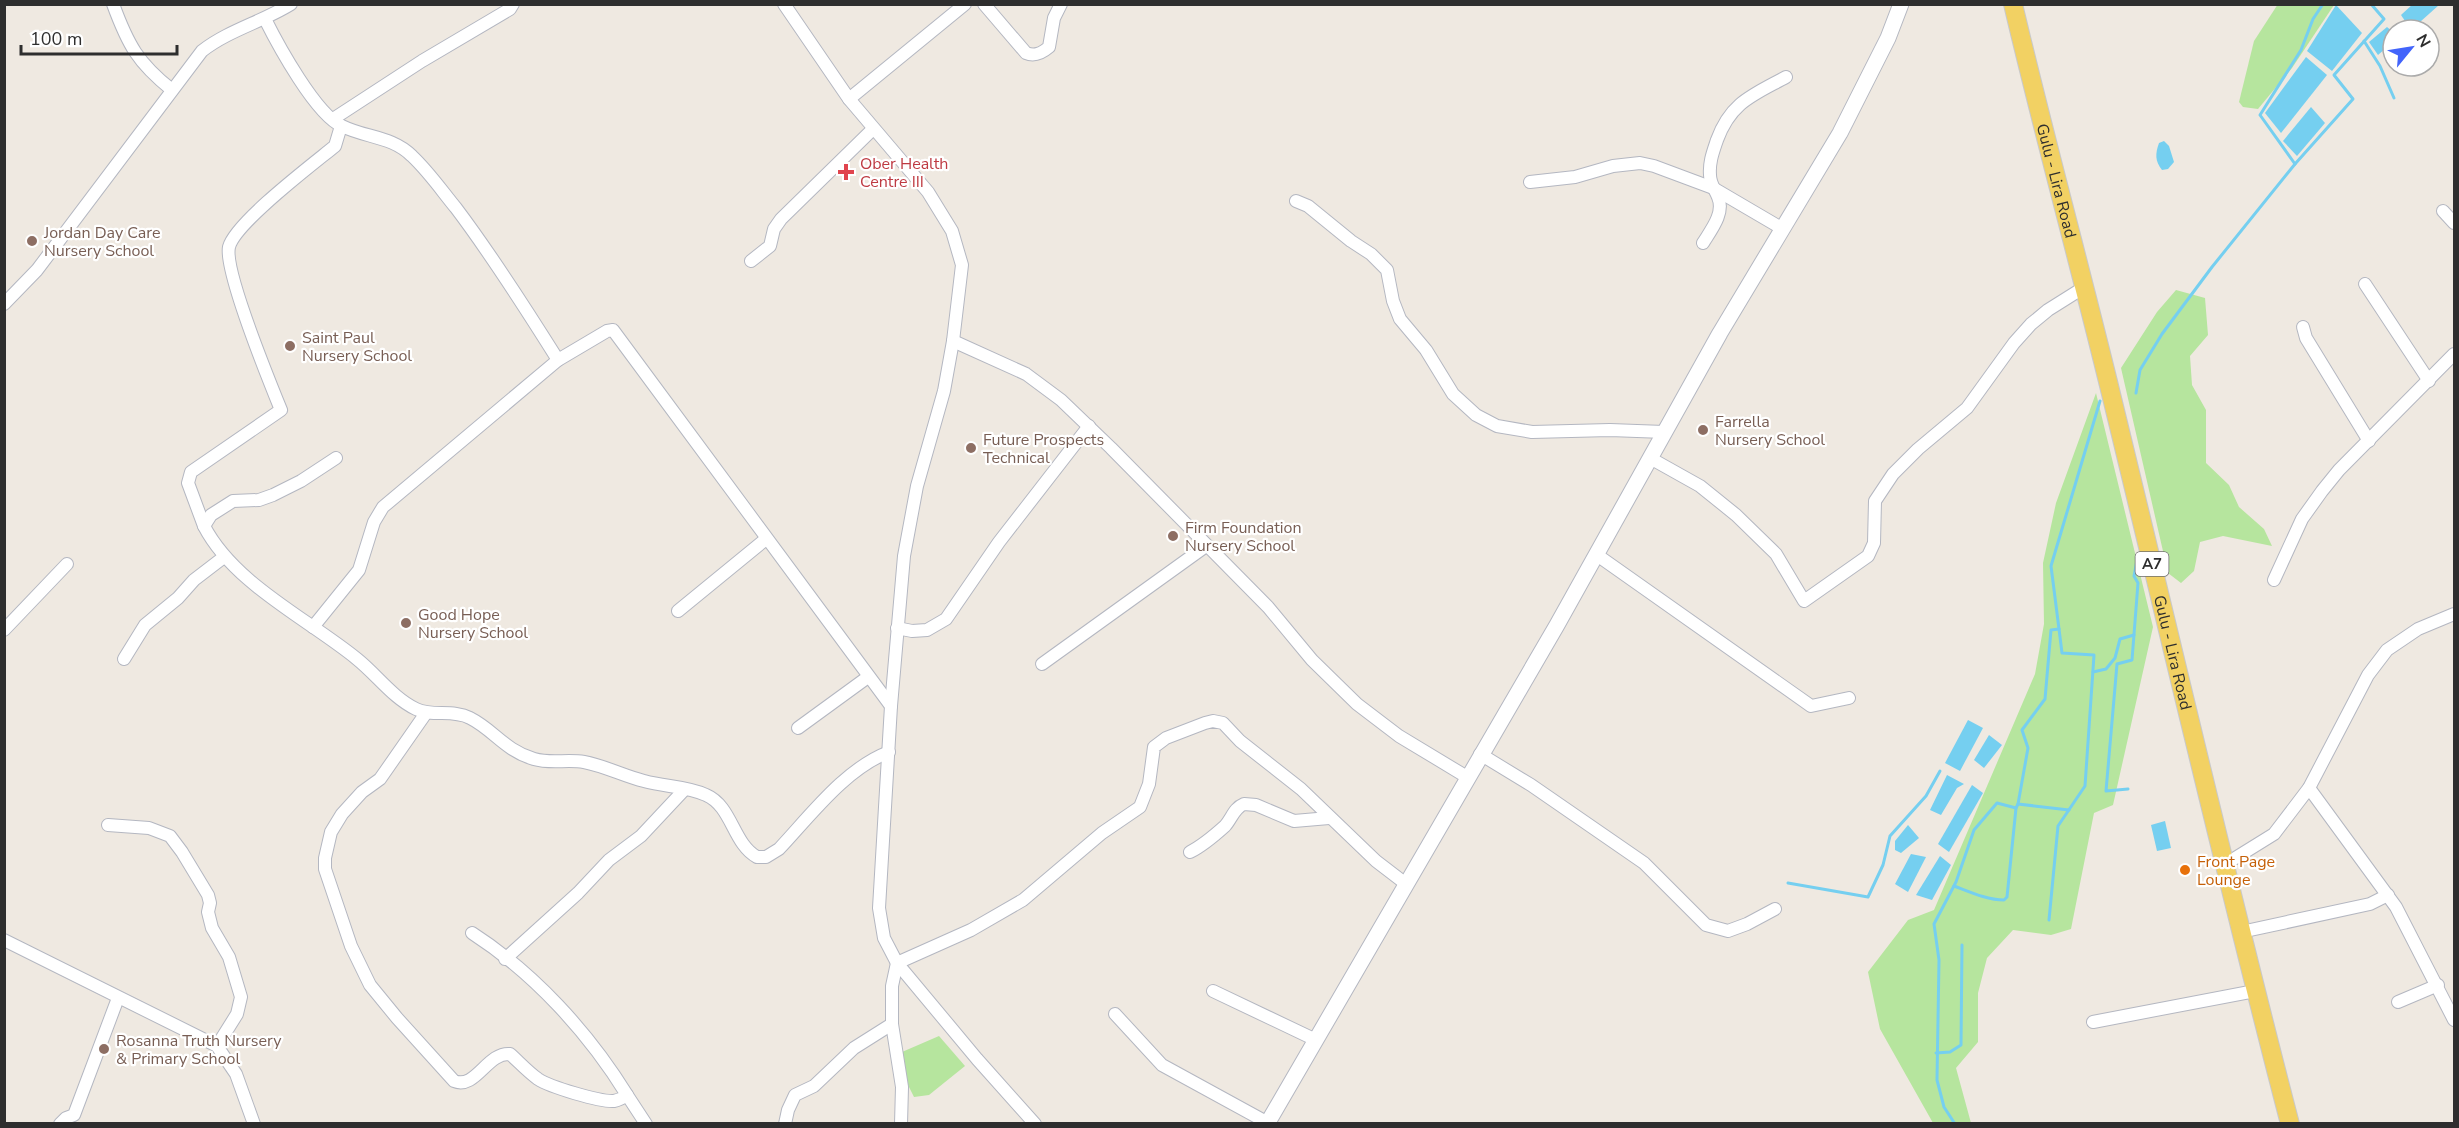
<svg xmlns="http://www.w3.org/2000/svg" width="2459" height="1128" font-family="'Nunito Sans',sans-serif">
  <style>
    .green { fill: #b6e59e }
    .water { fill: #75cff0 }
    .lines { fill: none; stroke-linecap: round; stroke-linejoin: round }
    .stream { stroke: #75cff0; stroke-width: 3 }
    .minor-casing { stroke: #b4b7c1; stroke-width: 14 }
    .tertiary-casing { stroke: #b4b7c1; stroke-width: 17 }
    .primary-casing { stroke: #c9c9c9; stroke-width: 20 }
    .minor { stroke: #fff; stroke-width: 12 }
    .tertiary { stroke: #fff; stroke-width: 15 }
    .primary { stroke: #f2d163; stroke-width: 18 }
    .health-dot { fill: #e0444e; stroke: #fff; stroke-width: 2 }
    .education-dot { fill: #8d6e63; stroke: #fff; stroke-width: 2 }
    .food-dot { fill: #e8710a; stroke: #fff; stroke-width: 2 }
    .labels { text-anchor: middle; stroke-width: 4.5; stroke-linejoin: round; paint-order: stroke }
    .shield { fill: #fff; stroke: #6d6d6d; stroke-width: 1.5 }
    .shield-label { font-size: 15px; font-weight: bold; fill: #2e2e2e }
    .health-label { font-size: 16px; fill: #be3a42; stroke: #fff; text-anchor: start }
    .street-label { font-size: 16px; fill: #2e2e2e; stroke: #fff }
    .education-label { font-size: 16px; fill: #785e54; stroke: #fff; text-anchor: start }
    .food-label { font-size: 16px; fill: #c56008; stroke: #fff; text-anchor: start }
  </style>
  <rect width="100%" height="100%" fill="#efe9e1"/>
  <g class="green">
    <path d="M2278,4L2334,5L2292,68L2258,109L2243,107L2239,102L2254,41Z"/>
    <path d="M2176,290L2205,298L2208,335L2190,356L2192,385L2206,410V463L2229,485L2239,507L2264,529L2272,546L2223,536L2200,542L2194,571L2181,583L2168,573L2121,368L2157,312Z"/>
    <path d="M2096,393L2153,627L2113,805L2094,813L2071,929L2051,935L2013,930L1987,958L1978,993V1042L1956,1068L1971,1123H1933L1880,1029L1868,972L1908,920L1934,910L2035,674L2044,624L2043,563L2056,503Z"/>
    <path d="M939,1036L965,1066L929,1095L914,1097L902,1073V1052Z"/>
  </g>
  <g class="water">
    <path d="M2413,4H2439V5L2411,30L2401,15Z"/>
    <path d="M2336,5L2362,33L2332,71L2307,51Z"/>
    <path d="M2387,27L2393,32V42L2378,55L2369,42Z"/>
    <path d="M2306,57L2327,75L2281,133L2265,113Z"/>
    <path d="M2311,107L2325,123L2297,156L2283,141Z"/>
    <path d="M2164,141L2169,146L2174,162L2168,169L2162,170C2155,161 2155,154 2159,143Z"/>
    <path d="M1968,720L1983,728L1960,771L1945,763Z"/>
    <path d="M1989,735L2002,745L1984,768L1974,760Z"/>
    <path d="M1947,775L1964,784L1957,788L1941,815L1930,810Z"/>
    <path d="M1972,785L1983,793L1949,852L1938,844Z"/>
    <path d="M2165,821L2171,848L2157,851L2151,825Z"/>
    <path d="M1908,825L1919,838L1901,853L1895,850V841Z"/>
    <path d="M1911,854L1926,857L1908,892L1895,884Z"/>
    <path d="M1940,856L1951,865L1932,900L1916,895Z"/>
  </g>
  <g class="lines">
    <g class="stream">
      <path d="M2364,41L2380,66L2394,98"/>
      <path d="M2295,164L2353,99L2334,75L2384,19L2371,4"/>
      <path d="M2136,393L2140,370L2162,334L2212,267L2295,164L2260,115L2301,50L2313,19L2323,4"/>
      <path d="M2093,672L2106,669L2115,658L2120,639L2134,635"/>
      <path d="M2128,789L2106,791L2117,664L2132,660L2138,583L2134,576L2138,555"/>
      <path d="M2018,804L2069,810"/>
      <path d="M1788,883L1868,897L1883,865L1890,836L1926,796L1940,771"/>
      <path d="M1954,886C1970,892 1987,900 2004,900L2007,897L2016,808"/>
      <path d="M2049,920L2058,826L2085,786L2094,655L2062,653L2059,629"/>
      <path d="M1936,1053L1950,1052L1961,1045L1962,945"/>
      <path d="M1955,1124L1944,1107L1937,1080L1939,960L1934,924L1956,882L1974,830L1997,803L2016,808L2018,804L2028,748L2022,730L2045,699L2051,630L2059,629L2051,566L2100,401"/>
    </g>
    <defs>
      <g id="minor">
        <path d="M113,4C128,45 138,63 172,90"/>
        <path d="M784,4L849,99L928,192L952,231L962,265L953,341L944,391L917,486L904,556L891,706L879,908L884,938L897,963L977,1059L1035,1124"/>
        <path d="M984,4L1026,53C1035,57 1042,53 1049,47L1054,18L1061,4"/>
        <path d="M265,19C278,45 316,115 342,126C366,138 392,136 412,156C429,172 442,191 456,208C493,257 526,309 558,360"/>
        <path d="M849,99L965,4"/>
        <path d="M333,119L422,61L510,9L513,4"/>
        <path d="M1530,182L1575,177L1613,166L1640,163L1654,166L1713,188L1783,229"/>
        <path d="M1296,201L1308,206L1351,241L1371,254L1387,270L1393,301L1400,319L1426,350L1453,394L1476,415L1497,426L1532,432L1610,430L1664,432"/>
        <path d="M2443,211L2454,223"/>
        <path d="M1703,243C1711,230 1725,213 1718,197C1715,189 1710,184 1710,175C1709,162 1713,152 1717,140C1731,102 1753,95 1786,77"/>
        <path d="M751,261L770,246L774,229L781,219L873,129"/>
        <path d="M2365,284L2429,381"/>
        <path d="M4,304L37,270L202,51C229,30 262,22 291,4"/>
        <path d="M2303,327L2306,338L2369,441"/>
        <path d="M953,341L1026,374L1061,400L1111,448L1268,607L1312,660L1357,704L1399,736L1467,777"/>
        <path d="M336,458L301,481L273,495L259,500L233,501L211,515L204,526C234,584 308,619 357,659C377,675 393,698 416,709C432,717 453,709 470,718C494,730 504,750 534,759C551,764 567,759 584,762C605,766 624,776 644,781C665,787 687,786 706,795C732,806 733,844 757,857H766L779,849C810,816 846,768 889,752"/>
        <path d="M1650,458L1700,486L1736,515L1776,554L1804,601L1868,556L1874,543L1875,501L1893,474L1918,449L1967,408L2014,343L2031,324L2048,310L2083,288"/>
        <path d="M204,526L188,483L191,472L281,410C270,383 224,270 229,247C235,223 313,164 335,146L341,126"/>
        <path d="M1597,555L1811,706L1849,698"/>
        <path d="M2274,580L2302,519L2322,491L2339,470L2454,354"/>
        <path d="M678,611L766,539"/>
        <path d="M313,627L359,570L374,522L383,507L558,360L607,331L613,330L891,706"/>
        <path d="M897,628L912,631L927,630L946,619L999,542L1089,426"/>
        <path d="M4,630L67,564"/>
        <path d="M124,659L145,625L178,598L194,580L224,557"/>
        <path d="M1042,664L1206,546"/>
        <path d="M426,713L380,779L362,792L342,814L331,832L325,858V869L351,946L370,985L397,1018L454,1081C476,1090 487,1052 510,1054C519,1062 528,1072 538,1079C550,1087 600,1102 614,1101C620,1100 623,1098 627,1095L646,1124"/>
        <path d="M798,728L868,677"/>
        <path d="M1480,754L1531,785L1644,863L1706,925L1728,931L1747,924L1775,909"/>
        <path d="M2309,788L2396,907L2454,1020"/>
        <path d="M108,825L149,828L170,836L182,852L208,895L210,903L208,912L212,928L229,957L241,997L237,1014L217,1046"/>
        <path d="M1190,852C1202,846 1215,835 1225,826C1232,818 1234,808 1244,804L1256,805L1294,821L1329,818"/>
        <path d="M2224,865L2274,834L2309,788L2368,675L2387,650L2418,629L2454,614"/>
        <path d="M2241,932L2370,904L2388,895"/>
        <path d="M472,933C534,973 588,1032 627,1095"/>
        <path d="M4,940L217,1046L236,1074L254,1124"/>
        <path d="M505,959L578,893L609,860L641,836L685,789"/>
        <path d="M1213,991L1316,1040"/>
        <path d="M2398,1002L2438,985"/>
        <path d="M1115,1014L1162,1065L1268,1123"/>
        <path d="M2093,1022L2255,991"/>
        <path d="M892,1024L902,1087L901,1124"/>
        <path d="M60,1124L66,1118L74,1115L118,998"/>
        <path d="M785,1124L788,1110L795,1095L814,1086L854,1048L892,1024V986L897,963L971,930L1023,900L1102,833L1140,807L1149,784L1154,747L1166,738L1205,723L1213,721L1223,723L1240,741L1301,789L1376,861L1406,884"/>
      </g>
      <path id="tertiary" d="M1267,1124L1557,625L1720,333L1840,133L1888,38L1901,4"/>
      <g id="primary">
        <path id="s1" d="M2013,4C2044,136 2080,266 2112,398C2171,640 2227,883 2290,1124"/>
      </g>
    </defs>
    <use href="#minor" class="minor-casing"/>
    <use href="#tertiary" class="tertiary-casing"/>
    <use href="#primary" class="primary-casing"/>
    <use href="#minor" class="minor"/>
    <use href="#tertiary" class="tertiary"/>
    <use href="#primary" class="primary"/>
  </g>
  <path class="health-dot" d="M843 163h6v6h6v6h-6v6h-6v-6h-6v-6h6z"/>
  <g class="education-dot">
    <circle cx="32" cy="241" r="6"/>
    <circle cx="290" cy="346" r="6"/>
    <circle cx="1703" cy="430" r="6"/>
    <circle cx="971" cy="448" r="6"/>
    <circle cx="1173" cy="536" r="6"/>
    <circle cx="406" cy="623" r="6"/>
    <circle cx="104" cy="1049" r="6"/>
  </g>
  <circle class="food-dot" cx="2185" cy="870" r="6"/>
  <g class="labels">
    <rect class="shield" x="2135.5" y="552" width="33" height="24" rx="4.5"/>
    <g class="shield-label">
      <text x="2152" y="569">A7</text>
    </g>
    <g class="health-label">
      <text x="860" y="169">Ober Health<tspan x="860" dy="18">Centre III</tspan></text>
    </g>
    <g class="street-label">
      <text dy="6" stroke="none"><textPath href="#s1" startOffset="182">Gulu - Lira Road</textPath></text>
      <text dy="6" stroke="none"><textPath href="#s1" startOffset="668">Gulu - Lira Road</textPath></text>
    </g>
    <g class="education-label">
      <text x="44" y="238">Jordan Day Care<tspan x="44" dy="18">Nursery School</tspan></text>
      <text x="302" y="343">Saint Paul<tspan x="302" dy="18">Nursery School</tspan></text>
      <text x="1715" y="427">Farrella<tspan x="1715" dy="18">Nursery School</tspan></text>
      <text x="983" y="445">Future Prospects<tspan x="983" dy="18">Technical</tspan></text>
      <text x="1185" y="533">Firm Foundation<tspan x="1185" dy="18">Nursery School</tspan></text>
      <text x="418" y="620">Good Hope<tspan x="418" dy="18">Nursery School</tspan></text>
      <text x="116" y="1046">Rosanna Truth Nursery<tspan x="116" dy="18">&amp; Primary School</tspan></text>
    </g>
    <g class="food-label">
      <text x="2197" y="867">Front Page<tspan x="2197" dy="18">Lounge</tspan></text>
    </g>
  </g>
  <rect width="2459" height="1128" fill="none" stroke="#2e2e2e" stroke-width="12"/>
  <g transform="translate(2411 48) rotate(60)"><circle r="28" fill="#ffffff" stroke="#ababab" stroke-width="1.5"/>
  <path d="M0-4.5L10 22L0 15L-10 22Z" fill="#4264fb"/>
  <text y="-9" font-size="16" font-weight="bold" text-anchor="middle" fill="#2e2e2e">N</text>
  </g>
  <path d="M21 45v9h156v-9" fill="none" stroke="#2e2e2e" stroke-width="3"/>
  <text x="30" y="45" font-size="18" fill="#2e2e2e" stroke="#ffffff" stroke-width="4.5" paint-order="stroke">100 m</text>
</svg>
